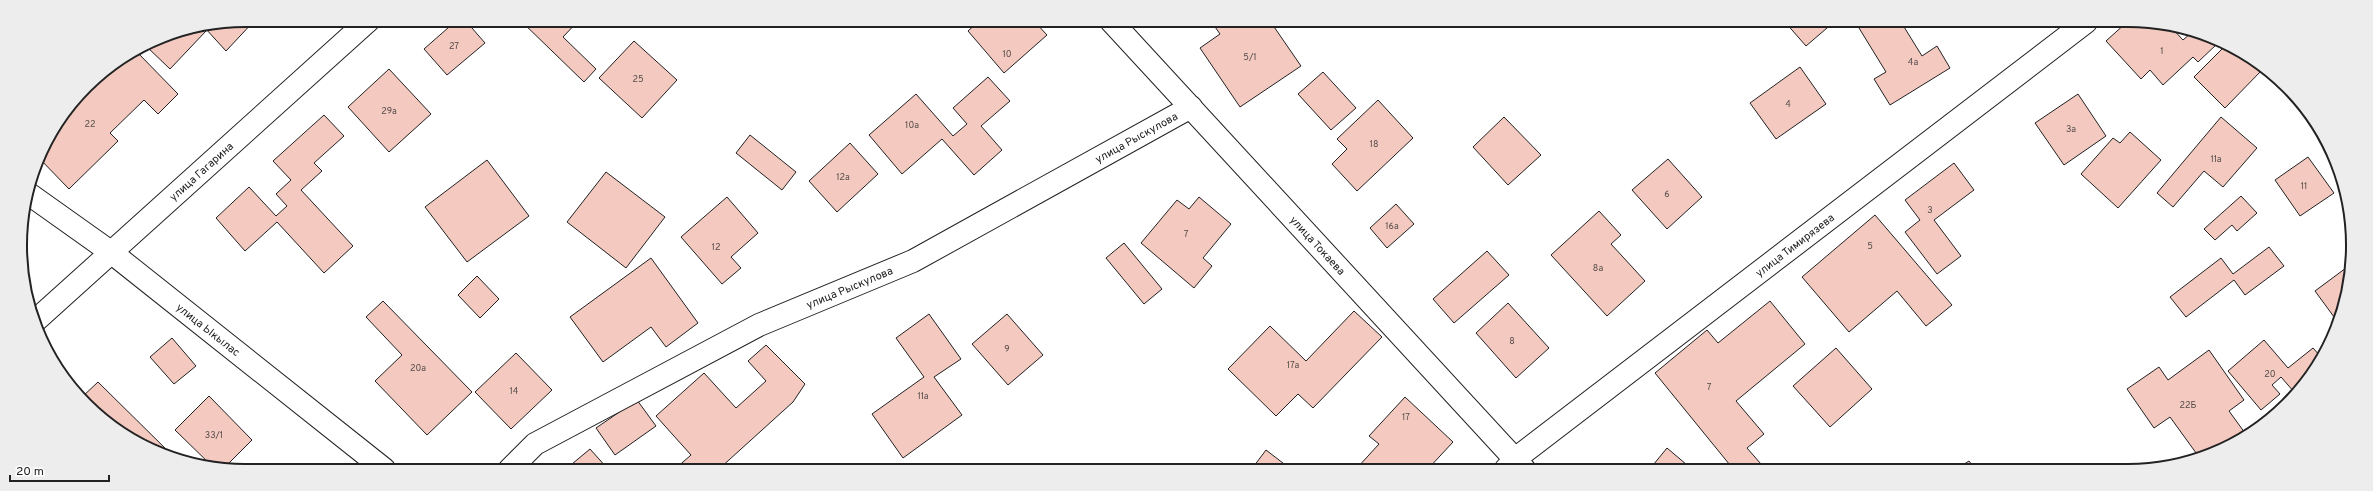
<svg xmlns="http://www.w3.org/2000/svg" width="2373" height="491" font-family="Overpass,sans-serif">
  <style>
    .building { fill: #f3c9c0; stroke: #222 }
    .lines { fill: none; stroke-linecap: round; stroke-linejoin: round }
    .street-casing { stroke: #222; stroke-width: 24 }
    .secondary-casing { stroke: #222; stroke-width: 24 }
    .street { stroke: #fff; stroke-width: 22 }
    .secondary { stroke: #fff; stroke-width: 22 }
    .labels { text-anchor: middle; stroke-width: 3; stroke-linejoin: round; paint-order: stroke }
    .number-label { font-size: 9px; fill: #564c4a }
    .street-label { font-size: 11px; fill: #222; stroke: #fff }
    .rim { fill: none; stroke: #222; stroke-width: 2 }
  </style>
  <rect width="100%" height="100%" fill="#fff"/>
  <g class="building">
    <path d="M246,20H255L226,51L205,28Z"/>
    <path d="M457,20H465L485,43L447,75L424,49Z"/>
    <path d="M520,20H579L563,37L596,69L584,82Z"/>
    <path d="M979,21H1034L1047,35L1004,73L968,31Z"/>
    <path d="M1218,21H1270L1301,66L1240,107L1200,48L1220,34L1213,24Z"/>
    <path d="M1785,22H1834L1806,46Z"/>
    <path d="M1870,22H1901L1922,56L1937,46L1950,68L1890,105L1874,79L1886,72L1859,28Z"/>
    <path d="M2127,22H2152L2156,27L2160,23L2170,26L2183,40L2191,33L2214,41L2217,44L2198,62L2193,57L2163,85L2150,70L2141,79L2106,41Z"/>
    <path d="M205,28L206,31L170,69L146,46L159,37Z"/>
    <path d="M634,41L677,80L642,118L599,78Z"/>
    <path d="M2226,45L2240,50L2262,70L2225,108L2194,77Z"/>
    <path d="M137,52L178,94L158,114L144,100L110,133L118,141L69,189L38,157L86,86Z"/>
    <path d="M1800,67L1826,104L1776,139L1750,103Z"/>
    <path d="M389,69L431,114L389,152L348,107Z"/>
    <path d="M1323,72L1356,108L1331,130L1298,94Z"/>
    <path d="M988,77L1010,101L981,126L1002,150L974,175L942,139L902,174L869,135L916,94L953,136L967,124L953,108Z"/>
    <path d="M2078,94L2106,136L2064,165L2035,123Z"/>
    <path d="M1378,100L1413,138L1357,191L1332,164L1347,149L1337,139Z"/>
    <path d="M324,115L344,136L314,163L322,171L301,190L353,246L324,273L277,222L245,251L216,218L249,187L276,216L287,206L276,194L291,180L273,161Z"/>
    <path d="M1504,117L1541,155L1508,185L1473,147Z"/>
    <path d="M2221,117L2257,148L2223,187L2204,171L2173,207L2157,193Z"/>
    <path d="M2130,132L2161,160L2118,208L2081,174L2113,138L2120,143Z"/>
    <path d="M750,135L796,172L782,190L736,153Z"/>
    <path d="M850,143L878,174L837,212L809,181Z"/>
    <path d="M2308,157L2334,193L2300,216L2275,180Z"/>
    <path d="M1668,159L1702,197L1667,229L1632,190Z"/>
    <path d="M487,160L529,216L467,262L425,207Z"/>
    <path d="M1954,163L1974,190L1934,220L1961,256L1937,274L1905,232L1920,220L1905,200Z"/>
    <path d="M606,172L665,217L626,268L567,222Z"/>
    <path d="M2241,196L2257,213L2237,231L2232,225L2215,240L2204,229Z"/>
    <path d="M727,197L758,233L731,257L741,268L722,284L681,237Z"/>
    <path d="M1199,197L1231,224L1203,258L1212,266L1194,288L1141,243L1177,200L1189,209Z"/>
    <path d="M1396,204L1414,224L1387,248L1370,228Z"/>
    <path d="M1599,211L1621,235L1611,244L1645,281L1607,316L1551,255Z"/>
    <path d="M1875,215L1952,305L1926,326L1897,291L1849,332L1802,277Z"/>
    <path d="M1124,243L1162,289L1144,304L1106,258Z"/>
    <path d="M2269,247L2284,266L2245,295L2234,280L2186,317L2170,297L2221,258L2233,274Z"/>
    <path d="M1487,251L1509,275L1454,323L1433,299Z"/>
    <path d="M651,258L698,323L666,347L651,327L603,362L570,317Z"/>
    <path d="M2350,265L2351,275L2337,321L2315,291Z"/>
    <path d="M477,276L499,299L480,318L458,295Z"/>
    <path d="M383,301L472,392L427,435L375,381L402,355L366,317Z"/>
    <path d="M1770,301L1805,344L1736,401L1764,434L1747,448L1761,464L1753,470H1734L1655,373L1707,330L1718,343Z"/>
    <path d="M1508,303L1549,348L1516,378L1476,333Z"/>
    <path d="M1354,311L1382,337L1313,408L1298,394L1276,416L1228,369L1270,326L1306,361Z"/>
    <path d="M929,314L961,359L934,377L962,415L903,458L872,414L924,377L896,338Z"/>
    <path d="M1007,314L1043,355L1008,385L972,344Z"/>
    <path d="M172,338L196,366L174,384L150,357Z"/>
    <path d="M2264,340L2288,368L2313,348L2321,357L2295,393L2281,377L2272,385L2280,394L2261,410L2228,371Z"/>
    <path d="M766,345L805,384L793,402L719,469H675L691,455L656,416L704,373L736,408L766,381L748,361Z"/>
    <path d="M1836,348L1872,389L1830,427L1793,386Z"/>
    <path d="M2209,350L2244,400L2229,411L2245,433L2214,454L2199,457L2170,417L2154,428L2127,389L2159,367L2168,380Z"/>
    <path d="M516,353L552,390L511,429L475,392Z"/>
    <path d="M98,382L171,454L170,455L146,448L81,398Z"/>
    <path d="M209,396L252,440L223,469L214,468L175,430Z"/>
    <path d="M1405,397L1453,442L1427,470H1359L1357,468L1379,444L1369,436Z"/>
    <path d="M637,400L656,426L615,455L596,428Z"/>
    <path d="M1667,448L1693,470H1649Z"/>
    <path d="M590,449L608,469H566Z"/>
    <path d="M1266,450L1292,470H1251Z"/>
    <path d="M1969,461L1976,470H1955Z"/>
    <path d="M541,464L546,469H534Z"/>
  </g>
  <g class="lines">
    <defs>
      <g id="street">
        <path id="s1" d="M1111,21L1524,469"/>
        <path id="s2" d="M112,253L384,469"/>
        <path id="s3" d="M510,469L535,444L759,325L913,261L1191,107"/>
        <path id="s4" d="M1505,470L1515,459L2086,22"/>
      </g>
      <g id="secondary">
        <path d="M29,194L112,253"/>
        <path id="s5" d="M34,322L369,20"/>
      </g>
    </defs>
    <use href="#street" class="street-casing"/>
    <use href="#secondary" class="secondary-casing"/>
    <use href="#street" class="street"/>
    <use href="#secondary" class="secondary"/>
  </g>
  <g class="labels">
    <g class="number-label">
      <text x="454" y="49">27</text>
      <text x="2162" y="54">1</text>
      <text x="1007" y="57">10</text>
      <text x="1250" y="60">5/1</text>
      <text x="1913" y="65">4а</text>
      <text x="638" y="82">25</text>
      <text x="1788" y="107">4</text>
      <text x="389" y="114">29а</text>
      <text x="90" y="127">22</text>
      <text x="912" y="128">10а</text>
      <text x="2071" y="132">3а</text>
      <text x="1374" y="147">18</text>
      <text x="2216" y="162">11а</text>
      <text x="843" y="180">12а</text>
      <text x="2304" y="189">11</text>
      <text x="1667" y="197">6</text>
      <text x="1930" y="213">3</text>
      <text x="1392" y="229">16а</text>
      <text x="1186" y="237">7</text>
      <text x="1870" y="249">5</text>
      <text x="716" y="250">12</text>
      <text x="1598" y="271">8а</text>
      <text x="1512" y="344">8</text>
      <text x="1007" y="352">9</text>
      <text x="1293" y="368">17а</text>
      <text x="418" y="371">20а</text>
      <text x="2270" y="377">20</text>
      <text x="1709" y="390">7</text>
      <text x="514" y="394">14</text>
      <text x="923" y="399">11а</text>
      <text x="2188" y="408">22Б</text>
      <text x="1406" y="420">17</text>
      <text x="214" y="438">33/1</text>
    </g>
    <g class="street-label">
      <text dy="4" stroke="none"><textPath href="#s3" startOffset="711">улица Рыскулова</textPath></text>
      <text dy="4" stroke="none"><textPath href="#s5" startOffset="225">улица Гагарина</textPath></text>
      <text dy="4" stroke="none"><textPath href="#s1" startOffset="305">улица Токаева</textPath></text>
      <text dy="4" stroke="none"><textPath href="#s4" startOffset="367">улица Тимирязева</textPath></text>
      <text dy="4" stroke="none"><textPath href="#s3" startOffset="387">улица Рыскулова</textPath></text>
      <text dy="4" stroke="none"><textPath href="#s2" startOffset="123">улица Ыкылас</textPath></text>
    </g>
  </g>
  <path d="M0 0H2373V491H0ZM245 27H2128A218 218 0 0 1 2346 245V246A218 218 0 0 1 2128 464H245A218 218 0 0 1 27 246V245A218 218 0 0 1 245 27Z" fill="#ededed" fill-rule="evenodd"/>
  <path class="rim" d="M245 27H2128A218 218 0 0 1 2346 245V246A218 218 0 0 1 2128 464H245A218 218 0 0 1 27 246V245A218 218 0 0 1 245 27Z"/>
  <path d="M10 475v6h99v-6" fill="none" stroke="#222222" stroke-width="2"/>
  <text x="16" y="475" font-size="12" fill="#222222" stroke="#ffffff" stroke-width="3" paint-order="stroke">20 m</text>
</svg>
